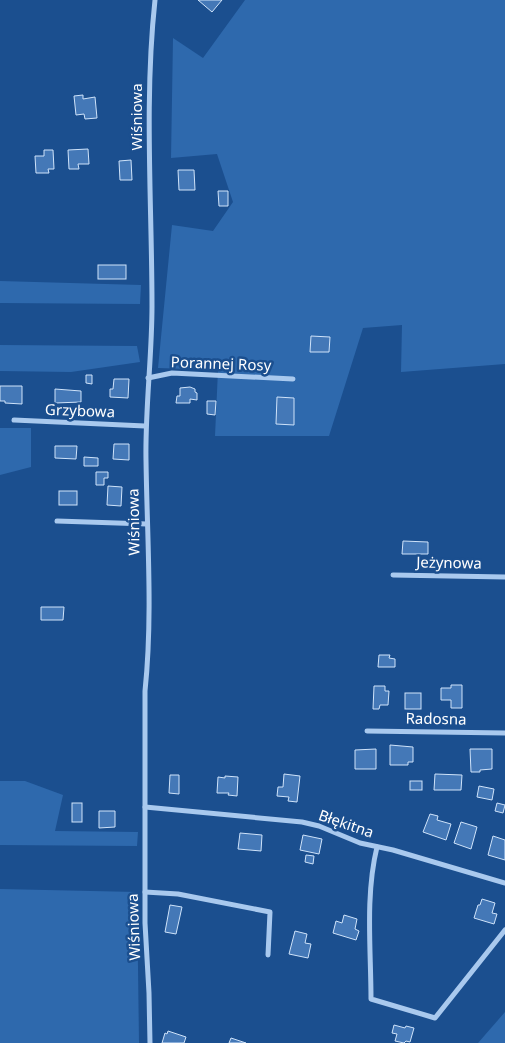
<svg xmlns="http://www.w3.org/2000/svg" width="505" height="1043" font-family="'Noto Sans',sans-serif">
  <style>
    .green { fill: #2e69ad }
    .building { fill: #4478b7; stroke: #cfe3fa }
    .lines { fill: none; stroke-linecap: round; stroke-linejoin: round }
    .minor { stroke: #a9c9ee; stroke-width: 5 }
    .labels { text-anchor: middle; stroke-width: 5; stroke-linejoin: round; paint-order: stroke }
    .street-label { font-size: 15px; fill: #fff; stroke: #1b4f8f }
  </style>
  <rect width="100%" height="100%" fill="#1b4f8f"/>
  <g class="green">
    <path d="M245,0H505V364L401,372L402,325L363,328L329,436H215L218,370L158,368L172,225L213,231L233,202L217,154L171,158L173,38L203,58Z"/>
    <path d="M0,281L141,285L140,304L0,303Z"/>
    <path d="M0,345L137,346L140,362L71,372L0,371Z"/>
    <path d="M0,428H31V467L0,475Z"/>
    <path d="M0,781H25L63,795L55,831L138,832L137,846L0,845Z"/>
    <path d="M0,889L137,892L139,1043H0Z"/>
    <path d="M505,1012V1043H478Z"/>
  </g>
  <g class="building">
    <path d="M198,0H222L212,12Z"/>
    <path d="M83,95V99L95,97L97,118L85,119L84,114L76,115L74,96Z"/>
    <path d="M88,149L89,164H78L79,169H69L68,150Z"/>
    <path d="M44,150H53L54,169H48L49,173H36L35,156H44Z"/>
    <path d="M131,160L132,180H120L119,161Z"/>
    <path d="M178,170H194L195,190H179Z"/>
    <path d="M218,191H228V206H219Z"/>
    <rect x="98" y="265" width="28" height="14"/>
    <path d="M311,336L330,337L329,352H310Z"/>
    <path d="M86,375H92V384L86,383Z"/>
    <path d="M114,379H129L128,398L110,397V389H113Z"/>
    <path d="M0,386H22V404L5,403V401H0Z"/>
    <path d="M190,387L195,389V392L197,393V400L190,399V403H176L177,396H180V388Z"/>
    <path d="M55,389L81,391V402L55,403Z"/>
    <path d="M277,397L294,398V425L276,424Z"/>
    <path d="M207,401H216L215,415L207,414Z"/>
    <path d="M114,444H129V460L113,459Z"/>
    <path d="M55,446H77L76,459L55,458Z"/>
    <path d="M84,457L98,458V466H84Z"/>
    <path d="M96,472H108V478H104V485H96Z"/>
    <path d="M108,486L122,487L121,506L107,505Z"/>
    <rect x="59" y="491" width="18" height="14"/>
    <path d="M403,541L428,542V554H402Z"/>
    <path d="M41,607H64L63,620H41Z"/>
    <path d="M379,655H390L389,658L395,659V667H378Z"/>
    <path d="M451,685H462V708H451V700H441V688H451Z"/>
    <path d="M374,686H385V691H389L388,705H380L379,709H373Z"/>
    <rect x="405" y="693" width="16" height="16"/>
    <path d="M390,745L413,747V762H408V765H390Z"/>
    <path d="M376,749V769H355V750Z"/>
    <path d="M470,749H492V769L480,770V772H471Z"/>
    <path d="M284,774L300,776L297,802L288,801L289,797L277,796L278,787H283Z"/>
    <path d="M435,774L462,775L461,790H434Z"/>
    <path d="M170,775H179V794L169,793Z"/>
    <path d="M225,776L238,777L237,796L228,795L229,793H217L218,777L225,778Z"/>
    <rect x="410" y="781" width="12" height="9"/>
    <path d="M479,786L494,789L492,800L477,797Z"/>
    <rect x="72" y="803" width="10" height="19"/>
    <path d="M497,803L505,805L503,813L495,811Z"/>
    <path d="M99,811H115V827L99,828Z"/>
    <path d="M430,814L438,816L437,820L451,824L446,840L423,832Z"/>
    <path d="M461,822L477,827L471,849L454,843Z"/>
    <path d="M240,833L262,835L261,851L238,849Z"/>
    <path d="M303,835L322,839L319,854L300,850Z"/>
    <path d="M493,836L505,840V860L488,855Z"/>
    <path d="M306,855L314,856L313,864L305,862Z"/>
    <path d="M482,899L495,903L492,913L497,914L494,924L474,918L478,905H480Z"/>
    <path d="M170,905L182,907L176,934L165,932Z"/>
    <path d="M344,915L357,919L355,929L359,931L356,940L333,933L336,921L342,923Z"/>
    <path d="M295,931L307,934L305,943L311,944L308,958L289,954Z"/>
    <path d="M394,1025L405,1028L406,1026L414,1028L410,1042L406,1041L404,1043L395,1041L397,1034L392,1033Z"/>
    <path d="M168,1031L186,1037L184,1043H162L165,1033L167,1034Z"/>
    <path d="M231,1038L246,1043H229Z"/>
  </g>
  <g class="lines">
    <g class="minor">
      <path d="M148,378L172,373L293,379"/>
      <path d="M14,420L145,426"/>
      <path d="M57,521L147,524"/>
      <path d="M393,575L505,577"/>
      <path d="M367,731L505,733"/>
      <path d="M145,807L302,822L319,826L360,843L393,850L505,883"/>
      <path d="M377,847C365,896 371,950 371,999L435,1018L505,930"/>
      <path d="M145,892L178,894L270,912L268,955"/>
      <path d="M150,1043L149,993L145,923V691C153,615 147,537 146,460C145,409 152,357 152,306C152,204 144,102 155,0"/>
    </g>
  </g>
  <g class="labels">
    <g class="street-label">
      <text transform="translate(137 117) rotate(-90)" y="5">Wiśniowa</text>
      <text transform="translate(221 364) rotate(2)" y="5">Porannej Rosy</text>
      <text transform="translate(80 411) rotate(2)" y="5">Grzybowa</text>
      <text transform="translate(134 522) rotate(-91)" y="5">Wiśniowa</text>
      <text transform="translate(449 563) rotate(1)" y="5">Jeżynowa</text>
      <text transform="translate(436 719) rotate(1)" y="5">Radosna</text>
      <text transform="translate(346 824) rotate(19)" y="5">Błękitna</text>
      <text transform="translate(134 927) rotate(-92)" y="5">Wiśniowa</text>
    </g>
  </g>
</svg>
